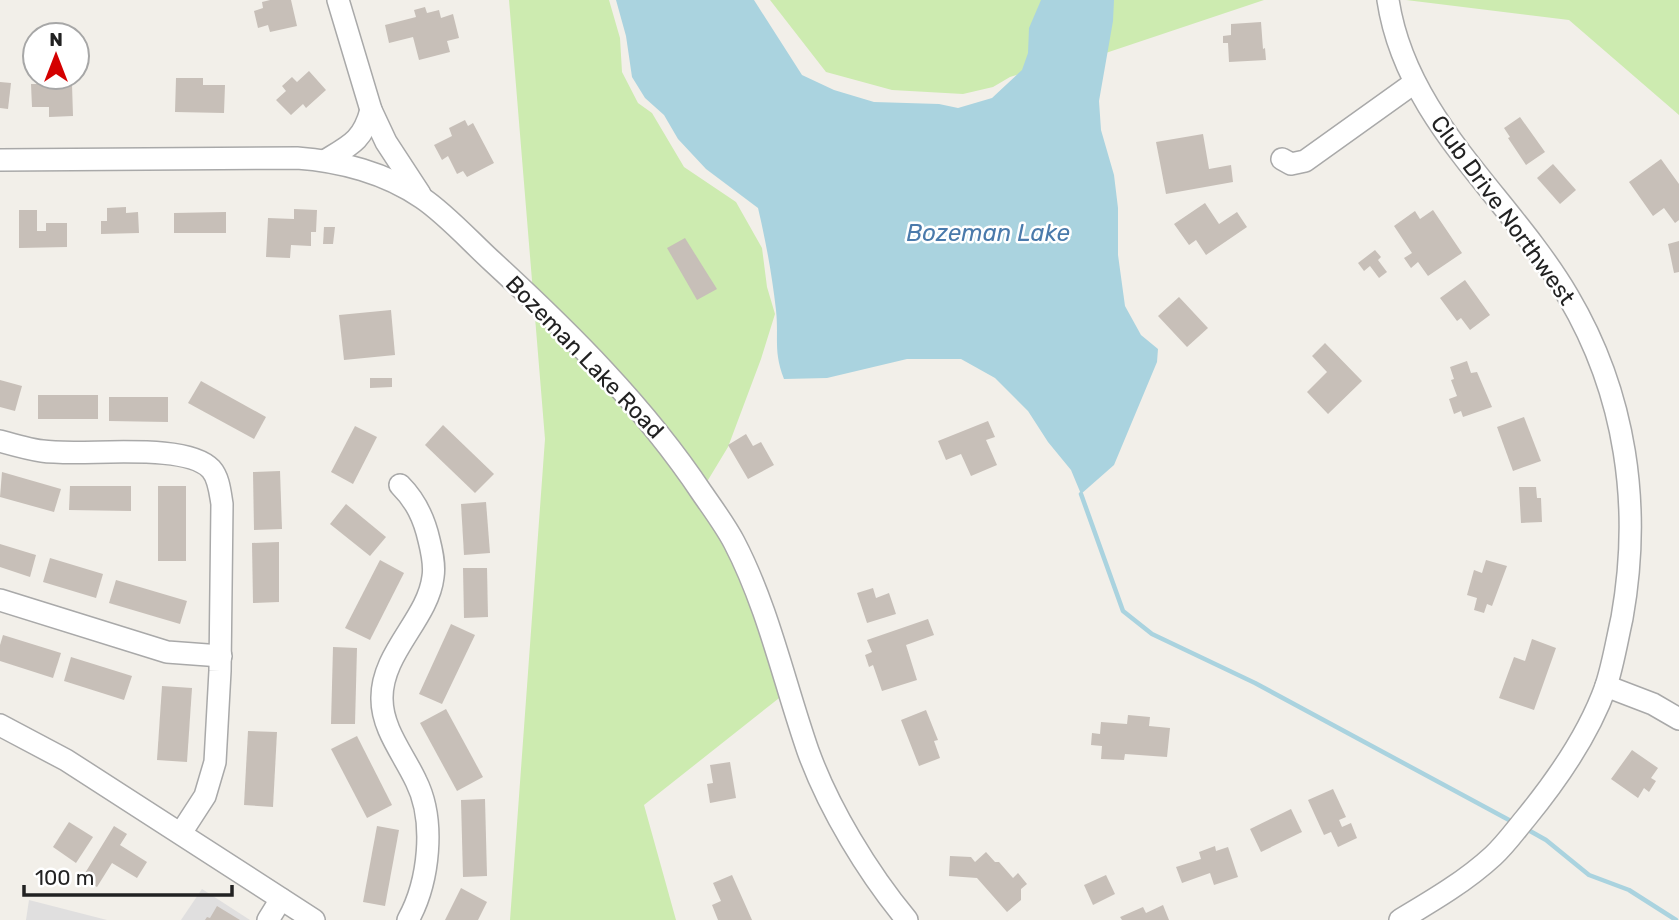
<svg xmlns="http://www.w3.org/2000/svg" width="1679" height="920" font-family="Rubik,sans-serif">
  <style>
    .residential { fill: #e0dfdf }
    .grass { fill: #cdebb0 }
    .water { fill: #aad3df }
    .lines { fill: none; stroke-linecap: round; stroke-linejoin: round }
    .stream { stroke: #aad3df; stroke-width: 4.5 }
    .building { fill: #c7bfb8 }
    .minor-casing { stroke: #a9a9a9; stroke-width: 24 }
    .minor { stroke: #fff; stroke-width: 21 }
    .labels { text-anchor: middle; stroke-width: 5; stroke-linejoin: round; paint-order: stroke }
    .street-label { font-size: 23px; fill: #222; stroke: #fff }
    .water-label { font-size: 24px; font-style: italic; fill: #4a7aab; stroke: #fff }
  </style>
  <rect width="100%" height="100%" fill="#f2efe9"/>
  <g class="residential">
    <path d="M202,889L250,920H181Z"/>
    <path d="M29,900L107,920H26Z"/>
  </g>
  <g class="grass">
    <path d="M509,0H609L620,38L622,72L638,103L652,113L684,167L736,202L762,248L767,287L775,314L761,359L728,447L705,485L759,571L783,695L644,805L676,920H510L545,439Z"/>
    <path d="M770,0H1264L1067,66L1035,69L1010,77L993,87L963,94L892,90L826,72Z"/>
    <path d="M1406,0H1679V115L1569,20Z"/>
  </g>
  <path class="water" d="M616,0H754L802,75L834,90L874,102L939,104L958,108L992,98L1022,70L1028,53L1029,28L1041,0H1114L1113,21L1099,101L1101,130L1114,175L1118,208V255L1125,306L1141,335L1158,349L1157,362L1114,465L1081,494L1071,470L1048,442L1028,411L995,378L961,359H907L827,378L784,379C773,351 779,338 776,310C772,275 766,242 758,208L706,169L678,139L664,115L645,98L632,77L626,36Z"/>
  <g class="lines">
    <g class="stream">
      <path d="M1081,494L1123,611L1152,634L1255,683L1509,820"/>
      <path d="M1530,831L1546,840L1589,875L1629,890L1676,920"/>
    </g>
  </g>
  <g class="building">
    <path d="M270,0H291L297,26L270,32L268,25L258,28L254,11L263,8L262,2Z"/>
    <path d="M425,7L427,13L439,10L441,18L453,14L459,38L447,41L450,52L419,60L413,37L389,43L385,25L416,17L414,10Z"/>
    <path d="M1261,22L1263,49L1265,48L1266,60L1229,62L1228,43H1223V36L1231,35V24Z"/>
    <path d="M309,71L326,90L306,108L303,104L291,115L276,100L286,91L282,86L292,77L297,82Z"/>
    <path d="M176,78H203V85H225L224,113L175,112Z"/>
    <path d="M0,82L11,83L8,109L0,108Z"/>
    <path d="M31,84H72L73,116L49,117V107H32Z"/>
    <path d="M1520,117L1545,152L1526,165L1508,138L1510,137L1504,128Z"/>
    <path d="M465,120L468,126L473,123L494,163L467,177L463,171L457,174L448,156L442,160L434,145L452,136L449,128Z"/>
    <path d="M1203,134L1209,169L1231,165L1233,182L1166,194L1156,142Z"/>
    <path d="M1661,159L1679,184V220L1675,223L1664,208L1653,216L1629,182Z"/>
    <path d="M1553,164L1576,190L1560,204L1537,178Z"/>
    <path d="M1205,203L1219,224L1237,212L1247,227L1206,255L1196,240L1189,245L1174,224Z"/>
    <path d="M126,207V213L138,212L139,233L101,234V221H107V208Z"/>
    <path d="M294,209L317,210L316,232H311V246L291,245L290,258L266,257L268,218L294,219Z"/>
    <path d="M19,210H37V231H46V223H67V247L19,248Z"/>
    <path d="M1433,210L1462,253L1428,276L1418,262L1411,268L1404,258L1412,253L1394,226L1415,211L1420,219Z"/>
    <path d="M226,212V233H174V213Z"/>
    <path d="M324,227H335L333,244H323Z"/>
    <path d="M685,238L717,289L697,300L667,248Z"/>
    <path d="M1679,241V272L1674,273L1668,244Z"/>
    <path d="M1375,250L1381,257L1378,260L1387,272L1379,278L1370,266L1364,271L1358,263Z"/>
    <path d="M1465,280L1490,315L1470,330L1461,318L1457,321L1440,298Z"/>
    <path d="M1179,297L1208,328L1187,347L1158,316Z"/>
    <path d="M391,310L395,355L344,360L339,315Z"/>
    <path d="M1325,343L1362,381L1328,414L1307,392L1327,372L1312,356Z"/>
    <path d="M1467,361L1471,373L1477,372L1492,407L1463,417L1461,411L1454,414L1449,399L1457,396L1451,380L1454,379L1450,367Z"/>
    <path d="M370,378H392V387L370,388Z"/>
    <path d="M0,380L22,386L15,411L0,407Z"/>
    <path d="M201,381L266,417L254,439L188,403Z"/>
    <rect x="38" y="395" width="60" height="24"/>
    <path d="M109,397H168V422L109,421Z"/>
    <path d="M1524,417L1541,461L1513,471L1497,427Z"/>
    <path d="M988,421L995,437L986,440L997,465L971,476L961,454L946,460L938,441Z"/>
    <path d="M443,425L494,474L475,493L425,445Z"/>
    <path d="M355,426L377,437L353,484L331,472Z"/>
    <path d="M746,434L753,446L761,442L774,465L748,479L728,445Z"/>
    <path d="M280,471L282,529L254,530L253,472Z"/>
    <path d="M2,472L61,489L54,512L0,497Z"/>
    <path d="M70,486H131V511L69,510Z"/>
    <rect x="158" y="486" width="28" height="75"/>
    <path d="M1519,487H1536L1537,498H1541L1542,522L1521,523Z"/>
    <path d="M486,502L490,553L464,555L461,504Z"/>
    <path d="M346,504L386,537L370,556L330,524Z"/>
    <path d="M279,542V602L253,603L252,543Z"/>
    <path d="M0,544L36,555L30,577L0,567Z"/>
    <path d="M50,558L103,574L96,598L43,582Z"/>
    <path d="M380,560L404,573L370,640L345,628Z"/>
    <path d="M1486,560L1507,566L1492,606L1487,604L1484,613L1474,610L1477,598L1467,595L1474,570L1482,573Z"/>
    <path d="M463,568H487L488,617L464,618Z"/>
    <path d="M116,580L187,601L180,624L109,603Z"/>
    <path d="M873,588L876,598L889,593L896,614L867,623L857,593Z"/>
    <path d="M928,619L934,635L906,645L917,680L882,691L873,665L869,667L865,655L872,652L867,640Z"/>
    <path d="M451,624L475,635L442,704L419,694Z"/>
    <path d="M3,635L61,653L53,678L0,661V645Z"/>
    <path d="M1532,639L1556,648L1534,710L1499,698L1514,657L1525,661Z"/>
    <path d="M333,647L357,648L355,724H331Z"/>
    <path d="M71,657L132,676L124,700L64,681Z"/>
    <path d="M162,686L192,688L187,762L157,760Z"/>
    <path d="M446,709L483,777L457,791L420,723Z"/>
    <path d="M926,710L938,740L934,741L940,758L919,766L901,720Z"/>
    <path d="M1128,715L1150,717L1149,726L1170,728L1167,757L1125,754L1124,760L1101,759L1102,746L1091,745L1092,733L1100,734L1101,722L1127,724Z"/>
    <path d="M248,731L277,732L273,807L244,805Z"/>
    <path d="M357,736L392,805L367,818L331,749Z"/>
    <path d="M1632,750L1658,768L1651,778L1656,781L1649,792L1644,788L1638,798L1611,779Z"/>
    <path d="M730,762L736,798L710,803L707,784L713,783L710,765Z"/>
    <path d="M1333,789L1346,817L1339,820L1342,827L1351,823L1357,838L1338,847L1331,832L1324,835L1308,800Z"/>
    <path d="M485,799L487,876L463,877L461,800Z"/>
    <path d="M1291,809L1302,832L1261,852L1250,829Z"/>
    <path d="M69,822L93,837L76,863L53,847Z"/>
    <path d="M114,826L127,834L120,845L147,862L137,878L112,863L97,887L82,878Z"/>
    <path d="M377,826L399,830L385,906L363,902Z"/>
    <path d="M1215,846L1216,851L1228,847L1238,877L1214,885L1210,873L1182,883L1176,867L1201,859L1199,852Z"/>
    <path d="M986,852L995,862H999L1013,878L1018,873L1027,884L1021,889V900L1007,912L977,878L949,876L950,856L971,857L975,862Z"/>
    <path d="M732,875L752,920H718L712,905L721,901L713,883Z"/>
    <path d="M1106,875L1115,894L1093,905L1084,885Z"/>
    <path d="M461,888L487,902L478,920H445Z"/>
    <path d="M1163,905L1169,920H1122L1120,917L1143,907L1146,913Z"/>
    <path d="M217,906L240,920H205L207,917L210,918Z"/>
  </g>
  <g class="lines">
    <defs>
      <g id="minor">
        <path d="M338,0L371,110L386,142L420,194"/>
        <path d="M1388,0C1406,120 1509,196 1568,296C1626,394 1642,506 1622,618C1617,640 1613,665 1606,686C1589,734 1557,780 1525,819C1515,831 1505,845 1493,856C1466,881 1432,901 1400,920"/>
        <path d="M1282,159L1291,164L1305,161L1414,83"/>
        <path d="M0,160L297,158C340,161 386,173 422,198C446,214 471,242 493,262C569,332 644,406 702,493C713,509 725,525 734,542C768,607 784,682 808,751C829,809 868,873 907,920"/>
        <path d="M326,160C351,145 363,140 371,110"/>
        <path d="M0,441C14,445 28,449 42,451C81,457 185,441 211,469C219,478 220,492 222,504L220,671L215,762L205,796L181,833"/>
        <path d="M400,485C416,501 424,518 429,540C432,552 435,565 433,577C428,619 381,653 382,699C382,729 404,755 416,781C436,821 429,882 408,920"/>
        <path d="M0,600L167,652L221,656"/>
        <path d="M1606,686L1653,704L1679,719"/>
        <path d="M0,725L66,760L314,920"/>
        <path d="M268,920L281,899"/>
      </g>
    </defs>
    <use href="#minor" class="minor-casing"/>
    <use href="#minor" class="minor"/>
  </g>
  <g class="labels">
    <g class="street-label">
      <text transform="translate(1503 210) rotate(54)" y="8">Club Drive Northwest</text>
      <text transform="translate(585 357) rotate(46)" y="8">Bozeman Lake Road</text>
    </g>
    <g class="water-label">
      <text x="988" y="241">Bozeman Lake</text>
    </g>
  </g>
  <g transform="translate(56 56)"><circle r="33" fill="#ffffff" stroke="#a7a7a7" stroke-width="2"/>
  <path d="M0-5L12 26L0 18L-12 26Z" fill="#d40000"/>
  <text y="-10" font-size="19" font-weight="bold" text-anchor="middle" fill="#222222">N</text>
  </g>
  <path d="M24 885v10h208v-10" fill="none" stroke="#222222" stroke-width="3.5"/>
  <text x="35" y="885" font-size="21" fill="#222222" stroke="#ffffff" stroke-width="5" paint-order="stroke">100 m</text>
</svg>
